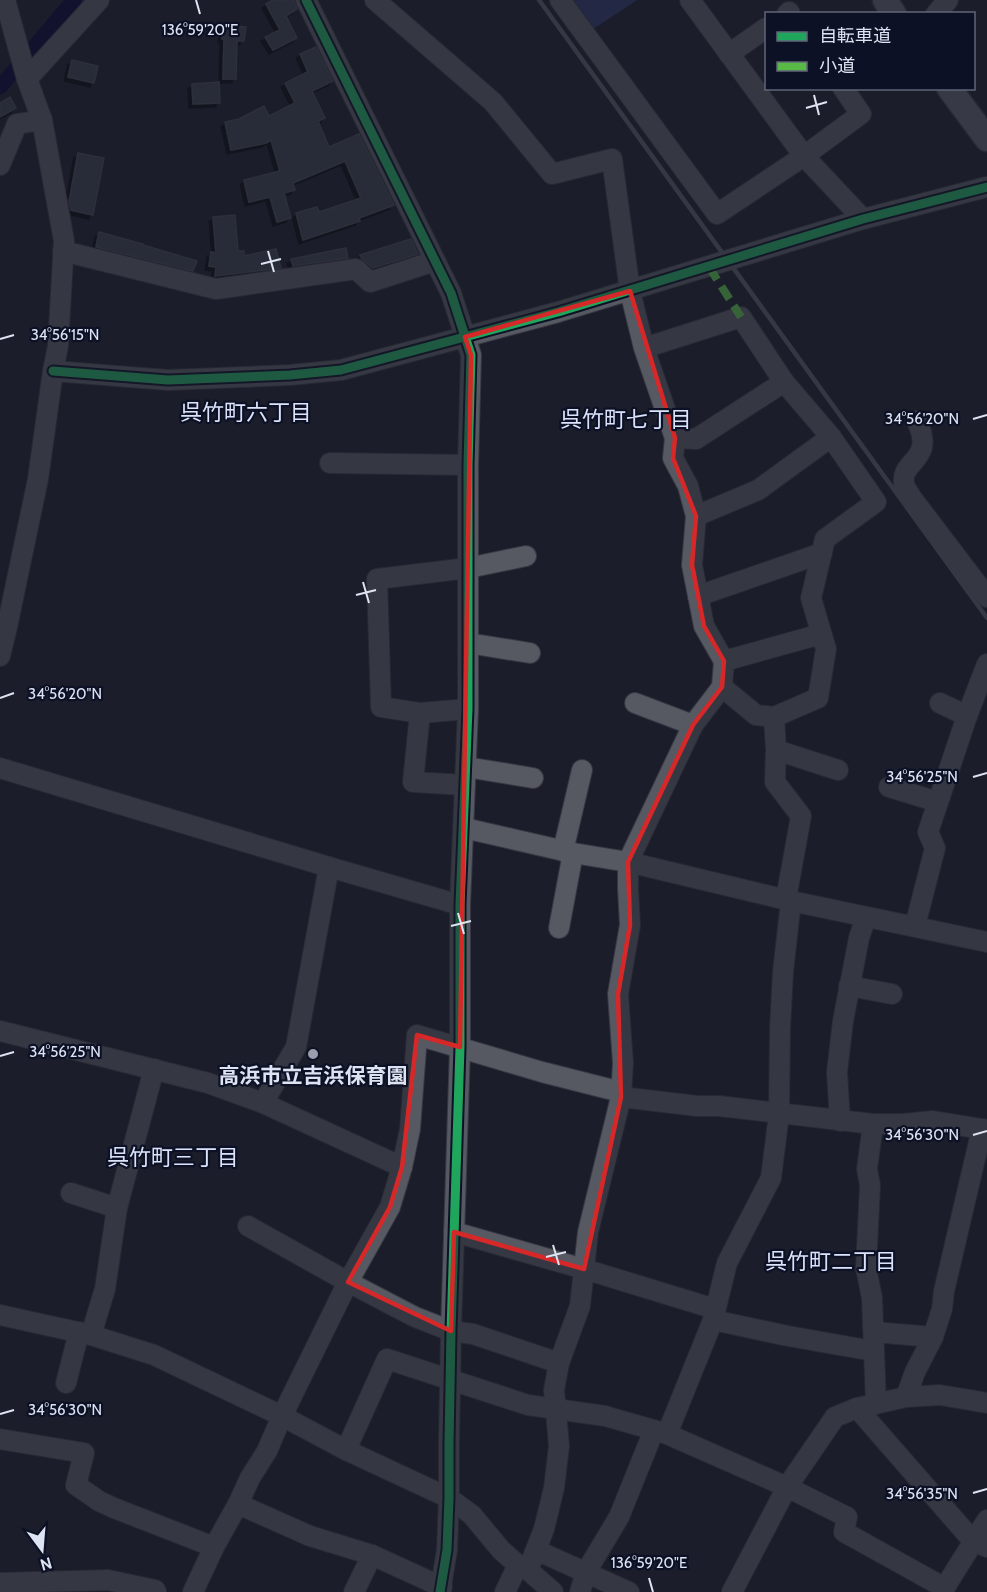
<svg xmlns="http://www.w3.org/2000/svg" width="987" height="1592" font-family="Cabin,'Noto Sans JP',sans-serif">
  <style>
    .green { fill: #2e3967 }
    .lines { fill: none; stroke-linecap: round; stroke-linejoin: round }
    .canal { stroke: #070534; stroke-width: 15 }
    .building { fill: #393c4c; stroke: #434650; stroke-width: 1.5; filter: url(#shadow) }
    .minor-casing { stroke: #373843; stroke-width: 22 }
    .major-casing { stroke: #373843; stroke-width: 27 }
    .minor { stroke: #565962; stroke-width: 20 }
    .major { stroke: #595c69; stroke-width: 24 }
    .rail { stroke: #565861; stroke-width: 4.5 }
    .quiet { stroke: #58b947; stroke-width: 8; stroke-dasharray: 15 8; stroke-linecap: butt }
    .cycleway-casing { stroke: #0c1126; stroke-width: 13 }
    .cycleway { stroke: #20a55d; stroke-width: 9 }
    .marked { fill: none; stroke: #d62828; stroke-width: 4.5; stroke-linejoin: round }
    .ticks { fill: none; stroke: #dee3f2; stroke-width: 2 }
    .poi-dot { fill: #9a9eac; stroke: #0c1126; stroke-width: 2 }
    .labels { text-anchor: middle; stroke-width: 4.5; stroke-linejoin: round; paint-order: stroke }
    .poi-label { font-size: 21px; font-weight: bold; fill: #dee3f2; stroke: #0c1126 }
    .neighbourhood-label { font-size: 22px; fill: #dbe3fb; stroke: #0c1126 }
    .ticks-label { font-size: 15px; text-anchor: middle; fill: #dee3f2; stroke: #0c1126; stroke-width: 4.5; stroke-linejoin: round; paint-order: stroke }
  </style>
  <defs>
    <filter id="shadow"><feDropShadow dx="-4" dy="4" stdDeviation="0" flood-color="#0009"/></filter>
  </defs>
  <rect width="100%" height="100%" fill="#1b1e2a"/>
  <path class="green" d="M570,0H637L593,29Z"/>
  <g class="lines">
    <path class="canal" d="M0,87L74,0"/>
  </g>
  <g class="building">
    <path d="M273,0H294L297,9L286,16L297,38L273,50L265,37L280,30L266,4Z"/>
    <path d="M224,25L246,27L244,41H237L236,79H223L224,39H222Z"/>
    <path d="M316,47L333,81L312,91L325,118L318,121L329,147L359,134L394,205L359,218L360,221L303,240L296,213L317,207L319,212L361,198L345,161L293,183L295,190L284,193L291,218L277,222L270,197L249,202L244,180L280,171L271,140L266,143L231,150L225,122L239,119L264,106L269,116L295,103L285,83L308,72L300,54Z"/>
    <path d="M72,60L98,66L94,83L68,77Z"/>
    <path d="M219,82L220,103L193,104L192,84Z"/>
    <path d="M10,97L16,108L0,117V103Z"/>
    <path d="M78,153L104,158L93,215L71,210L69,202Z"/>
    <path d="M235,215L238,251H244V256L276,249L281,268L215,276L216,267L209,266L211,252L216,253L213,217Z"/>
    <path d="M99,232L143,244V245L197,261L193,271L96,247Z"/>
    <path d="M411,239L418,254L373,268L362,259L360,255Z"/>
    <path d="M346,248L348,258L293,266L291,259Z"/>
  </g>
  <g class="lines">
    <defs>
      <g id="minor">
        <path d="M306,0L451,293L471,355L468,465V709L460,905V1047L451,1331L449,1442V1498L447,1550L440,1592"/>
        <path d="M375,0L493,102L552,174L612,159L630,291L644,348L675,438L696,439L784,382L741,317L644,348"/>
        <path d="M560,0L717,214L804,156L690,0"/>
        <path d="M787,14L789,12L790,14"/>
        <path d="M936,14L948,0"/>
        <path d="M729,54L766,28"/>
        <path d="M27,79L99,0"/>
        <path d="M843,88L861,114L804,156L863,219"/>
        <path d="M0,165L17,124L42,120"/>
        <path d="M63,251L216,289L356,269L370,282L435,261"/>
        <path d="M53,371L168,380L290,375L341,370L558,312L863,219L987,187"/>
        <path d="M784,382L831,437L876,502L825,539L811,598L826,649L818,698L774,717L756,715L722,687L724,661L821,634"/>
        <path d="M917,421C936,462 900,459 904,484C905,488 909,493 911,497L987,597"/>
        <path d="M675,438L673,458L688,486L696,516"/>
        <path d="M330,463L468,465"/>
        <path d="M698,596L822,553"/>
        <path d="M468,643L530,653"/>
        <path d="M0,656L7,627L38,479L53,371L58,346L64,241L42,120L27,79L5,0"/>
        <path d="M724,661L704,626L692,565L696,516L758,490L831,437"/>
        <path d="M635,703L693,725"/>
        <path d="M940,703L967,716L987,664"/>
        <path d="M420,713L468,709"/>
        <path d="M774,717L776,750L838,770"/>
        <path d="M776,750L775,782L801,816L786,899"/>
        <path d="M466,767L533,778"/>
        <path d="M0,768L329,867L460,905"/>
        <path d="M465,785L413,782L420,713L381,707L377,579L468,568L526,556"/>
        <path d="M889,787L938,802"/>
        <path d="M464,828L573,853L628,862L791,901L987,942"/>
        <path d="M563,851L582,770"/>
        <path d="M915,926L935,848L928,832L967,716"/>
        <path d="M559,928L573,853"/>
        <path d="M849,986L892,994"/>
        <path d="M0,1031L208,1083L263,1103L402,1167"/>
        <path d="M621,1097L697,1106H719L873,1124H903L933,1121L987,1130"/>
        <path d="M263,1103L296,1047L329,867"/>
        <path d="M840,1121L837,1072L843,1021L859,938L866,917"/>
        <path d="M873,1124L867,1169L870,1185L866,1268L872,1298L876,1404"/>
        <path d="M71,1193L117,1208"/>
        <path d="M248,1226L348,1282L415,1317L451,1331L473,1334L559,1363"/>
        <path d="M454,1232L584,1269L715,1309"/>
        <path d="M0,1315L91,1335L154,1355L282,1416L346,1450L449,1498L472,1515L501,1550L518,1565L528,1570L553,1592"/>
        <path d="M713,1320L788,1336L873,1351"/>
        <path d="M874,1332L933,1337"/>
        <path d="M91,1335L105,1289L117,1208L154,1069"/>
        <path d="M66,1383L79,1332"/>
        <path d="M906,1397L915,1372L933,1337L942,1309L944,1291L982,1129"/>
        <path d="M857,1408L973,1541L987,1547"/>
        <path d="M667,1434L787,1487L847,1517L844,1532L945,1588"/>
        <path d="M0,1439L84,1453L76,1485L99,1501L114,1508L214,1547"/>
        <path d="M346,1450L387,1359L528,1405L605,1416L654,1430"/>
        <path d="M238,1504L310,1536L372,1555L442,1587"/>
        <path d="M536,1550L629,1592"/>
        <path d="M528,1570L544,1529L554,1488L559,1446L554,1390L559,1363L580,1306L588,1232L621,1097L623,1063L618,994L630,925L628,888V862L693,725L722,687"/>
        <path d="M0,1583L108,1580L155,1590L156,1592"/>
        <path d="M193,1592L214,1547L238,1504L250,1478L267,1451L282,1416L348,1282L390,1207L402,1167L410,1129L417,1035L542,1072L621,1092"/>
        <path d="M354,1592L372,1555"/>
        <path d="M505,1592L518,1565"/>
        <path d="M580,1592L586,1572L619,1517L654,1430L667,1434L713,1320L727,1263L771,1178L779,1114L780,1029L783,972L791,901"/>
        <path d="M732,1592L787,1487L835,1417L857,1408L906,1397L940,1395L987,1403"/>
        <path d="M942,1592L987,1520"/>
      </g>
      <g id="major">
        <path d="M885,0L894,14"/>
        <path d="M949,88L987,139"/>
      </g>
    </defs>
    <use href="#minor" class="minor-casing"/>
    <use href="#major" class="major-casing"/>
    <use href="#minor" class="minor"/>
    <use href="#major" class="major"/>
    <path class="rail" d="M539,0L987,618"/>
    <path class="quiet" d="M709,267L741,317"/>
    <defs>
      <g id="cycleway">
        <path d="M306,0L451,293L471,355L468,465V709L460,905V1047L451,1331L449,1442V1498L447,1550L440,1592"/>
        <path d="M53,371L168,380L290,375L341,370L558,312L863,219L987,187"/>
      </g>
    </defs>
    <use href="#cycleway" class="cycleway-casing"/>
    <use href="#cycleway" class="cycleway"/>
  </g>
  <path d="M0 0H987V1592H0ZM630,291L675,438L673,458L696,516L692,565L704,626L724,661L722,687L693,725L628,862L630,925L618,994L621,1097L584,1269L454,1232L451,1331L348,1282L390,1207L402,1167L417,1035L460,1047L471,355L465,337Z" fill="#1b1e2a" fill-opacity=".55" fill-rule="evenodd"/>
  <path class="marked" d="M630,291L675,438L673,458L696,516L692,565L704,626L724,661L722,687L693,725L628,862L630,925L618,994L621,1097L584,1269L454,1232L451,1331L348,1282L390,1207L402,1167L417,1035L460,1047L471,355L465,337Z"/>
  <path class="ticks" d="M196,0L200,14M814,95L819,115M806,108L827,102M268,251L274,272M261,264L281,259M0,339L14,335M973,419L987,415M363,582L369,603M356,595L376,590M0,698L14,693M973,777L987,773M458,913L464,934M451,926L471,921M0,1056L14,1052M973,1135L987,1131M553,1245L559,1265M546,1257L566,1252M0,1414L14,1410M973,1493L987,1489M649,1578L653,1592"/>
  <circle class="poi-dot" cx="313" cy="1054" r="6"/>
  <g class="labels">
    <g class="poi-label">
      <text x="313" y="1083">高浜市立吉浜保育園</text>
    </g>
    <g class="neighbourhood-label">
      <text x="246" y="420">呉竹町六丁目</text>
      <text x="626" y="427">呉竹町七丁目</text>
      <text x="173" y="1165">呉竹町三丁目</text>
      <text x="831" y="1269">呉竹町二丁目</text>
    </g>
  </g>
  <g class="ticks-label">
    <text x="200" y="35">136°59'20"E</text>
    <text x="65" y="340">34°56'15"N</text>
    <text x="922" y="424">34°56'20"N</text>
    <text x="65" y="699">34°56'20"N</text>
    <text x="922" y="782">34°56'25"N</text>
    <text x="65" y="1057">34°56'25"N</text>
    <text x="922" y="1140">34°56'30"N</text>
    <text x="65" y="1415">34°56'30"N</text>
    <text x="922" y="1499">34°56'35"N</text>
    <text x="649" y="1568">136°59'20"E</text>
  </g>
  <rect x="765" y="12" width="210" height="78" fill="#0c1126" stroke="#606578" stroke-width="1.5"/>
  <rect x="777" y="32" width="30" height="9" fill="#20a55d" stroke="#606578" stroke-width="1.5"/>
  <text x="819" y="42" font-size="18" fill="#dee3f2">自転車道</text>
  <rect x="777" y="62" width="30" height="9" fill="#58b947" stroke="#606578" stroke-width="1.5"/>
  <text x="819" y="72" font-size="18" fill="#dee3f2">小道</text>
  <g transform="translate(42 1550) rotate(164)" stroke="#0c1126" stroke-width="4.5" paint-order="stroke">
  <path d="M0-4.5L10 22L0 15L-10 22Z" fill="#dee3f2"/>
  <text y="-9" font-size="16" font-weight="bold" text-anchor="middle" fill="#dee3f2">N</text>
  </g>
</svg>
